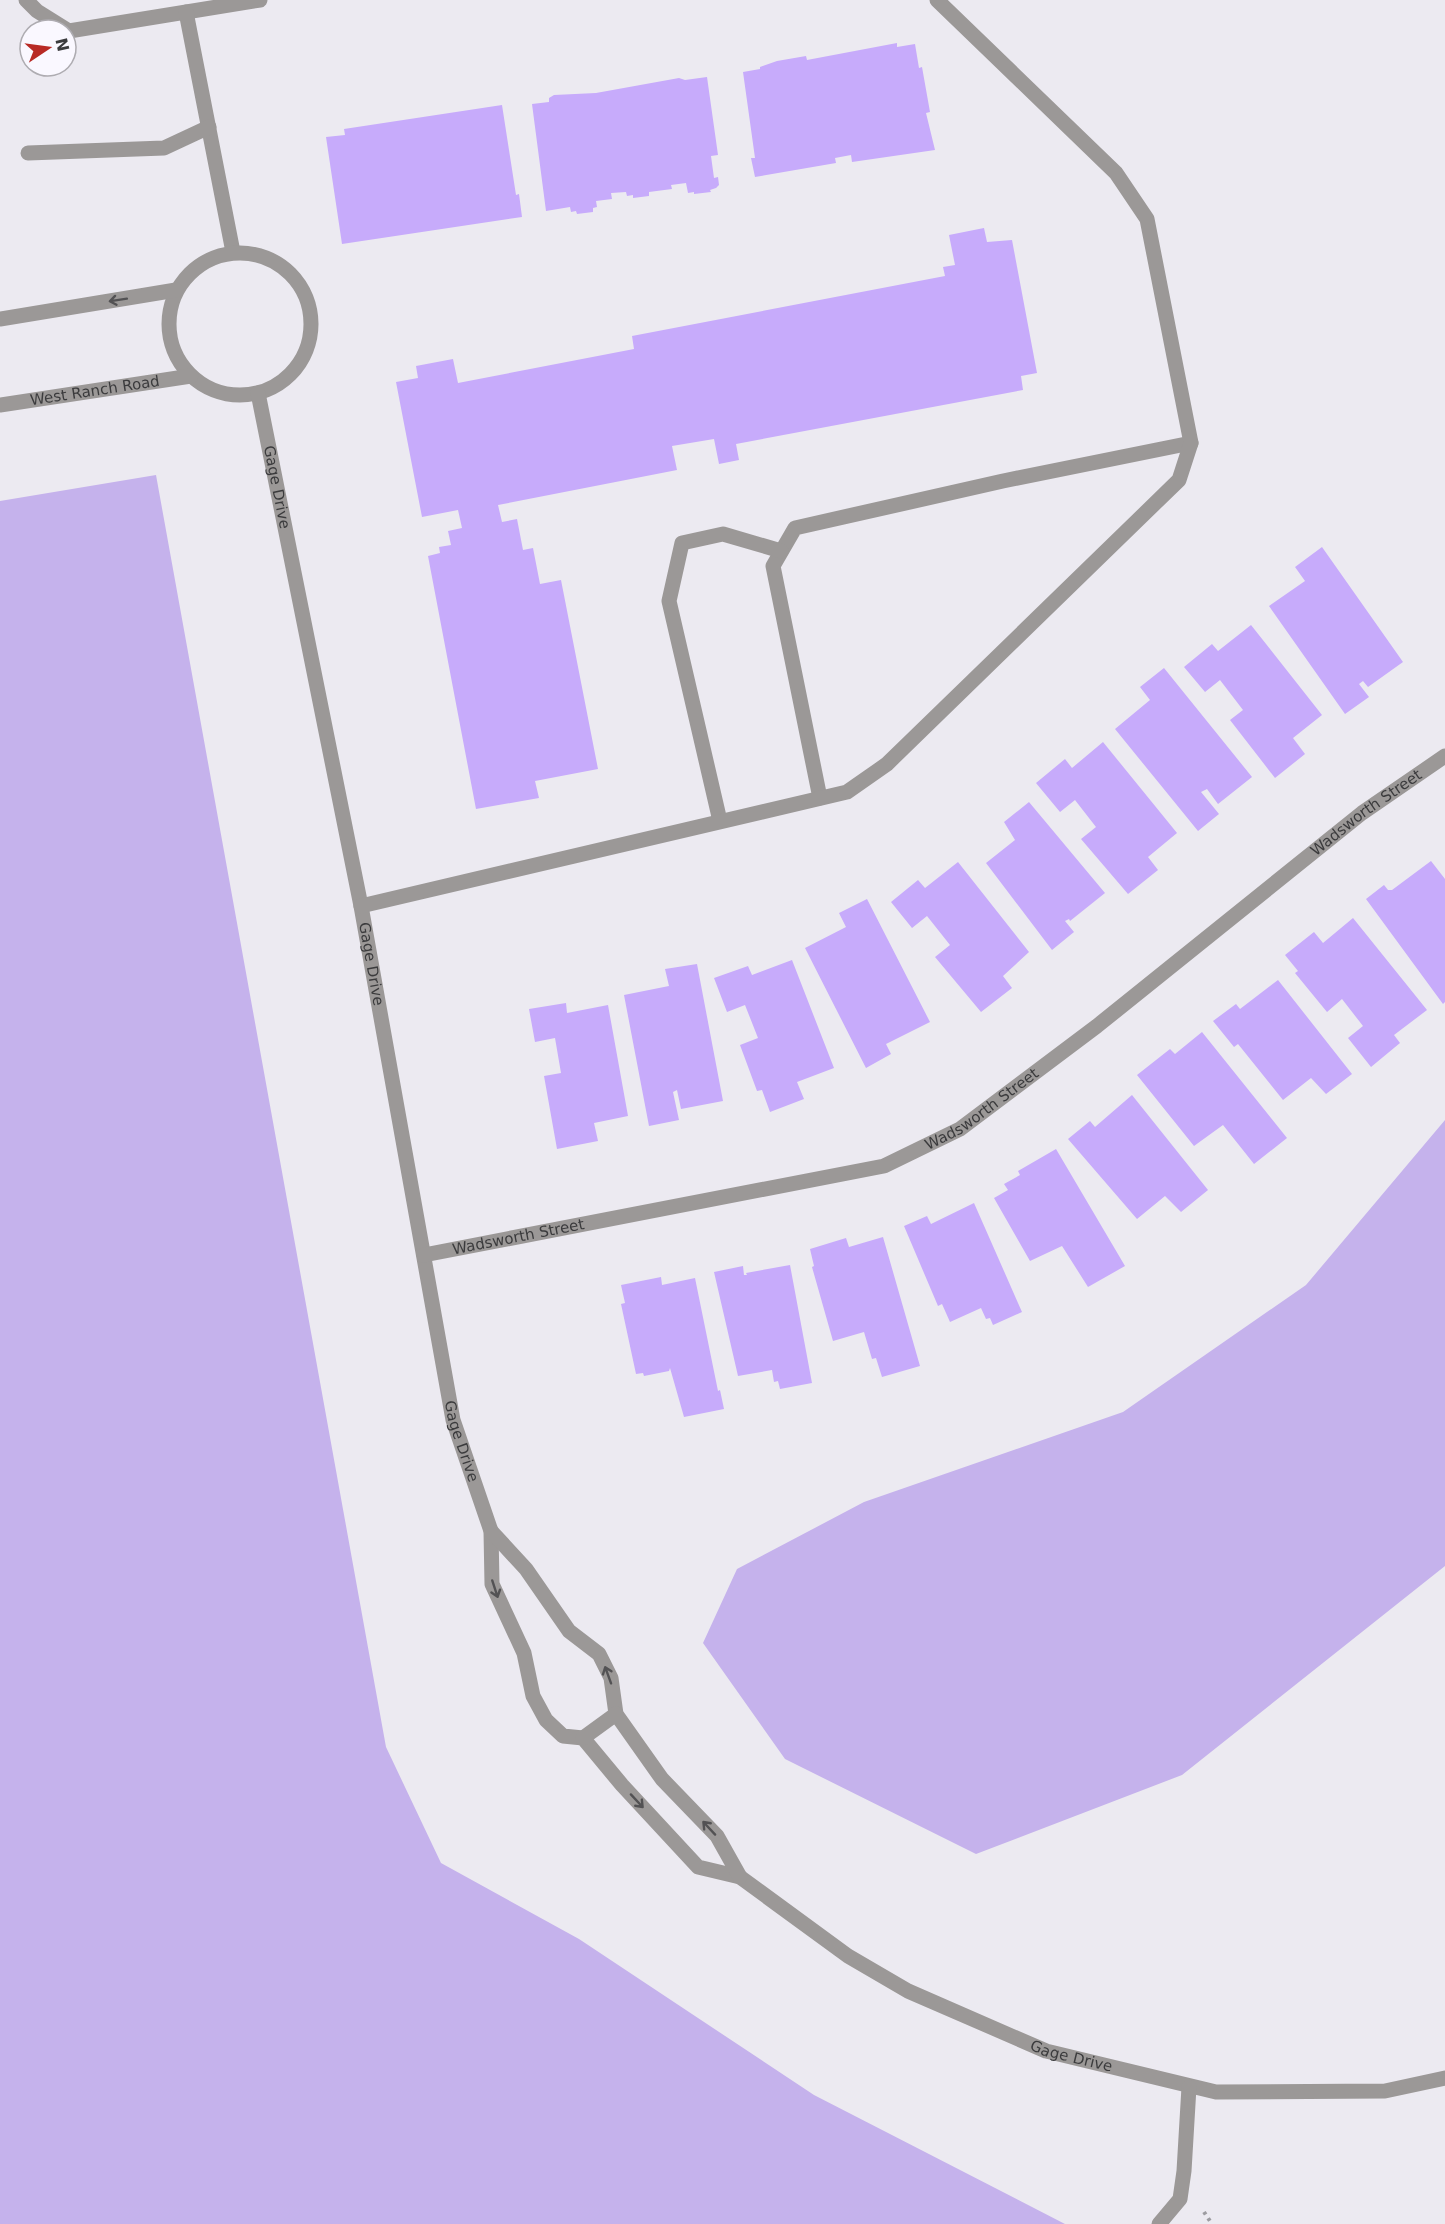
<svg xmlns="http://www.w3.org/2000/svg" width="1445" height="2224" font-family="'DejaVu Sans',sans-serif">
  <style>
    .green { fill: #c5b2ec }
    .building { fill: #c7abfb }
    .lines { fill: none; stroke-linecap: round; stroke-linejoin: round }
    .path { stroke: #9d9ca1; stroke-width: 4; stroke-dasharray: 3 4.5; stroke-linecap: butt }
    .minor { stroke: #9b9897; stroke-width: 15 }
    .oneway { stroke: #535254 }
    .labels { text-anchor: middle; stroke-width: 4.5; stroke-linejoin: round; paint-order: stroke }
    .street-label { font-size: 15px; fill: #3b3b3d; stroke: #faf8ff }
  </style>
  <rect width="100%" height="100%" fill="#eceaf1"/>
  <g class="green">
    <path d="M156,475L386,1747L441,1863L579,1939L814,2095L1065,2224H0V501Z"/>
    <path d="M1445,1120V1566L1182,1775L976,1854L785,1759L703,1643L737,1569L864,1502L1123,1412L1306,1285Z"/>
  </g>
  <g class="building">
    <path d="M897,43V47L915,44L919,68L922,67L930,112L926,113L935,150L852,162L851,155L835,158L836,163L755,177L751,158H755L743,72L760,69V67L777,61L806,56L807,60Z"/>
    <path d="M707,77L718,155L711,156L714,178L718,177L719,185L716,188L710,190L711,192L694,194V192L688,193L686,183L671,185L672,189L649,192V196L633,198V195L627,196L626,192L611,193L612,199L596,201L597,207L593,208V212L577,214L576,211L571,212L570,207L546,211L532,104L549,102V98L554,95L596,93L679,78L685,80Z"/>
    <path d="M502,105L516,195L519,194L522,217L342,244L326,137L345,135L344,129Z"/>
    <path d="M984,228L987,242L1012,240L1037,373L1021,376L1023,390L736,444L739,460L719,464L714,439L672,446L677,470L498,505L502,522L517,519L523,550L533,548L540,584L561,580L598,769L535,781L539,798L476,809L428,556L440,553L439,547L451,545L448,531L462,528L458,510L422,517L396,382L418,378L416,366L453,359L458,383L634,349L632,336L945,276L943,267L955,265L949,235Z"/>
    <path d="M1322,547L1403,662L1368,687L1363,681L1359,684L1369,697L1345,714L1269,606L1305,581L1295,567Z"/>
    <path d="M1251,625L1322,715L1293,738L1305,754L1275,778L1230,720L1243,710L1220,680L1205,692L1184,667L1212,644L1218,651Z"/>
    <path d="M1164,668L1252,777L1218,804L1207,789L1201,792L1219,814L1198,831L1115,729L1150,700L1140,687Z"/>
    <path d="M1103,742L1177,833L1148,857L1158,870L1128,894L1081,839L1096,827L1075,800L1060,812L1036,783L1065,759L1072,768Z"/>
    <path d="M1029,802L1105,893L1070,921L1069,919L1065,921L1074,932L1052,950L986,863L1015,840L1004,822Z"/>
    <path d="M1431,861L1445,879V1002L1443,1004L1366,899L1384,885L1388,890H1392Z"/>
    <path d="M958,862L1029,952L1003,976L1012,988L981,1012L935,957L950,945L927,916L912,928L891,902L918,880L925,888Z"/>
    <path d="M867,899L930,1022L886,1044L891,1054L866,1068L805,948L846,927L839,913Z"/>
    <path d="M1353,918L1427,1010L1394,1035L1400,1043L1371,1067L1348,1038L1363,1026L1342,999L1327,1012L1295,973L1298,971L1285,955L1314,932L1323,943Z"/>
    <path d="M792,960L834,1068L797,1082L804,1099L770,1112L762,1090L757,1091L740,1045L758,1038L745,1005L727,1012L714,978L748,966L752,975Z"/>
    <path d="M697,964L723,1101L681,1109L677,1090L673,1092L679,1120L649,1126L624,995L669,986L665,969Z"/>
    <path d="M1278,980L1352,1074L1326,1094L1311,1078L1283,1100L1238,1044L1234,1047L1213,1021L1236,1004L1240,1009Z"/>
    <path d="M566,1003L567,1013L608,1005L628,1116L594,1123L598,1141L557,1149L544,1076L561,1073L555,1038L535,1042L529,1009Z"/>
    <path d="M1202,1032L1287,1138L1254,1164L1223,1125L1194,1146L1137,1075L1170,1049L1175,1054Z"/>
    <path d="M1132,1095L1208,1190L1181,1212L1165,1196L1137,1219L1068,1139L1090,1121L1095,1127Z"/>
    <path d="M1056,1149L1125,1266L1088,1287L1062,1246L1030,1261L994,1198L1008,1190L1004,1184L1020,1175L1018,1171Z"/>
    <path d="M974,1203L1022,1312L993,1325L990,1318L986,1319L981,1308L950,1322L942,1304L938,1306L904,1226L927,1216L931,1224Z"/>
    <path d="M883,1237L920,1366L882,1377L876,1358L872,1359L864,1332L833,1341L812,1267L814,1266L810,1249L846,1238L849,1247Z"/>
    <path d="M790,1265L812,1383L780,1389L778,1381L774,1382L772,1370L738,1376L714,1272L743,1266L744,1275H747L746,1273Z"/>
    <path d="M661,1277L662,1285L695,1278L718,1391L720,1390L724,1409L684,1417L670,1368L669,1371L644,1376L643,1373L636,1374L621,1304L625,1303L621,1285Z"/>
  </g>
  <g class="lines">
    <path class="path" d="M1204,2212L1212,2224"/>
    <g class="minor">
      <path d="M26,0L37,11L69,31L260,0"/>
      <path d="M186,12L233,252"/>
      <path d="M28,153L164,148L209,127"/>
      <circle cx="240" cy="324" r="71"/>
      <path d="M0,319L176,290"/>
      <path id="s1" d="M258,393L361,906L453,1420L491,1531L492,1584L524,1653L533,1696L546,1720L563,1736L583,1738L622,1785L698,1867L740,1877L848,1956L908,1991L1046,2051L1216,2092L1385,2091L1445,2078"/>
      <path id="s2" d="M0,405L191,376"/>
      <path d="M820,798L773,566L795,528L1003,481L1191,443"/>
      <path d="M720,821L669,601L682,543L723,534L781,551"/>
      <path d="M361,906L847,792L887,764L1179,480L1191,443L1147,219L1116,173L937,0"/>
      <path id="s3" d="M424,1255L884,1166L960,1129L1097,1026L1362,813L1445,756"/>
      <path d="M491,1531L526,1569L569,1631L599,1654L611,1678L616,1714L662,1779L717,1836L740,1877"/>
      <path d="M583,1738L616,1714"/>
      <path d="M1159,2224L1180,2199L1184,2171L1189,2087"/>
    </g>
  </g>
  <defs><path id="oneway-shaft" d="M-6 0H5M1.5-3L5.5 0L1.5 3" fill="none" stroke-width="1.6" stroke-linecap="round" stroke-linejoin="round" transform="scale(1.5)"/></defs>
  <g class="oneway">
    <use href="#oneway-shaft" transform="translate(118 300) rotate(171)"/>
    <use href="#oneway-shaft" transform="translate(495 1589) rotate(72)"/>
    <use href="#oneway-shaft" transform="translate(608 1675) rotate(-110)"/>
    <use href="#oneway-shaft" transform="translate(637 1801) rotate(47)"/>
    <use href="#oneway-shaft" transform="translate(709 1828) rotate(-133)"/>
  </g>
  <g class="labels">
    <g class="street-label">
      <text dy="5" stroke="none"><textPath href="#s2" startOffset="96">West Ranch Road</textPath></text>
      <text dy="5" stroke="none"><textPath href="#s1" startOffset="96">Gage Drive</textPath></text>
      <text dy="5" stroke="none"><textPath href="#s3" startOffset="1068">Wadsworth Street</textPath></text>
      <text dy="5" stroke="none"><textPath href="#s1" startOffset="582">Gage Drive</textPath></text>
      <text dy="5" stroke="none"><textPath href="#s3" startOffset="582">Wadsworth Street</textPath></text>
      <text dy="5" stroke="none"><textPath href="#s3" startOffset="96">Wadsworth Street</textPath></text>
      <text dy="5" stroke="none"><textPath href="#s1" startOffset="1068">Gage Drive</textPath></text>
      <text dy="5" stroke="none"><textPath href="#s1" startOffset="2002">Gage Drive</textPath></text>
    </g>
  </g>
  <g transform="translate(48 48) rotate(77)"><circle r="28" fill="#faf8ff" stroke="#aeacb1" stroke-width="1.5"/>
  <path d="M0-4.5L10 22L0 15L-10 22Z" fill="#b82a25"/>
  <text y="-9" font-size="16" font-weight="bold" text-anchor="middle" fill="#3b3b3d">N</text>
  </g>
</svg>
